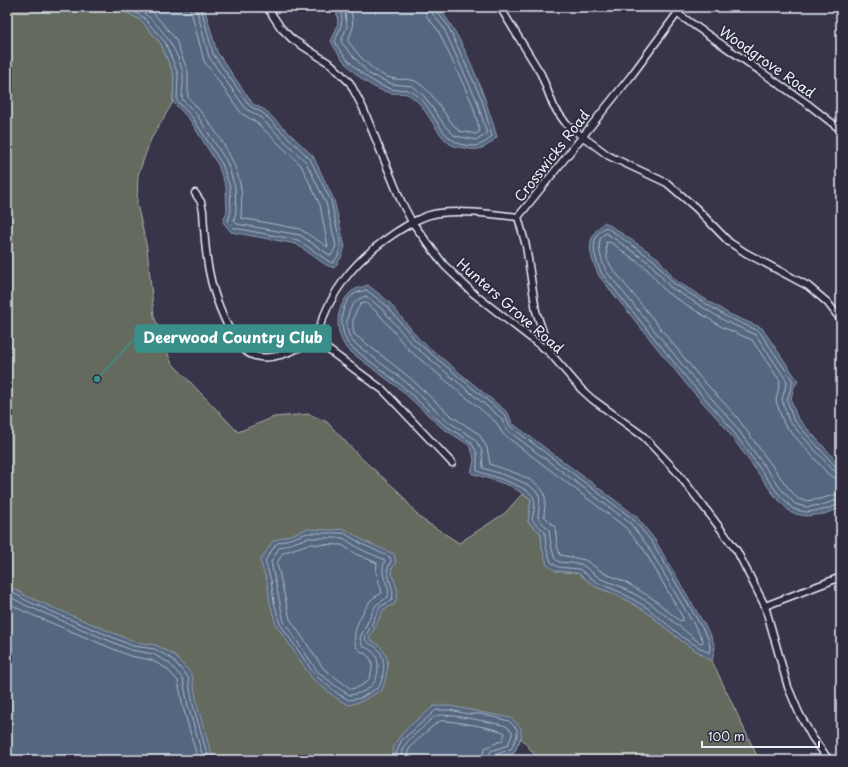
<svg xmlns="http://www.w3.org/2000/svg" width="848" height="767" font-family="'Playpen Sans',sans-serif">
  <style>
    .green { fill: #656b5e; stroke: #a6aeab }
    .water { fill: #54667f; stroke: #8f9eaf }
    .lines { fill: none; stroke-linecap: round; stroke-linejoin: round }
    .shore { stroke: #adb9c8; stroke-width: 1 }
    .street-casing { stroke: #e8f1f8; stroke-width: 9 }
    .street { stroke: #2f2a3d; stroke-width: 6 }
    .labels { text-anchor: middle; stroke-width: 3.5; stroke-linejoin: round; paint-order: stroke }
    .street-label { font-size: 14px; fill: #e8f1f8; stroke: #2f2a3d }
    .leader { fill: none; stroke: #3a8f8a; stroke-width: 1.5 }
    .callout-dot { fill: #3a8f8a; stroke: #2f2a3d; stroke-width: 1.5 }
    .callout { fill: #3a8f8a; stroke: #3a8f8a; stroke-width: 1.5 }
    .callout-label { font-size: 15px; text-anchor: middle; font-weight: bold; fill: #fff }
  </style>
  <rect width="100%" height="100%" fill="#383449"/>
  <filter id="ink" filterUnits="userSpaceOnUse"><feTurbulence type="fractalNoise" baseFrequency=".025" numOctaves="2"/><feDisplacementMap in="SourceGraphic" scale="8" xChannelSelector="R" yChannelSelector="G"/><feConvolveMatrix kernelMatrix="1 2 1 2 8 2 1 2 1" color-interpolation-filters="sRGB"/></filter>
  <g filter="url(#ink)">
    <path class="green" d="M7,7H116L141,20L161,44L174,75L173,102L151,139L138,175L137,204L147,248L154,316L171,362L238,432L274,417L309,414L327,422L360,457L399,492L420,518L459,543L505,513L522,494L531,499L528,522L541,533L542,548L556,571L578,573L596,587L618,595L644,610L683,642L712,661L759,760H539L521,738L514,753L487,760H7Z"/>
    <g class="water">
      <path d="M116,7H204L217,52L253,104L265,110L313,156L334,200L345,247L341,258L334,268L326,265L296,244L231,232L223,222L227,211L226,187L218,165L190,120L173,102L174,75L161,44L141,20Z"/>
      <path d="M334,7H438C465,39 485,96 497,137C488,147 478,152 465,148C460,147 454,147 450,144C434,132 426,104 409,95C404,92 397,94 391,93C367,89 341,63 331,41C337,29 341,20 334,7Z"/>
      <path d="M605,222L658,258L675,280L729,314L762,328L798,381L793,389L791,400L797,417L841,466V508L824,514L806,516L791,513L774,495L724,426L687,385L599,276C589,254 584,238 605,222Z"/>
      <path d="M368,285L389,302L419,339L508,413L512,423L636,516L655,540L711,636L715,647L712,661L683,642L644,610L618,595L596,587L578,573L556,571L547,565L542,548L541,533L528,522L531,499L511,486L471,473L474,461L473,454L469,445L441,427L400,389L347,349C334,332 335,307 351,292C355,288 363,287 368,285Z"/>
      <path d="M307,529L331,530L345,529L364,541L394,554L396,562L391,570L398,592L395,604L384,609L369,639C392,651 390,667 382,690L362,701L349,705L336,698L312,678L276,625L270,603L267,581L260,561L273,541Z"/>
      <path d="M7,585L28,597L135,642L156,645L174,655L192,675L197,704L213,760H7Z"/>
      <path d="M434,706H450L511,718L521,728V737L514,753L487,760H392C390,736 418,720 434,706Z"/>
    </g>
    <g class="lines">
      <g class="shore">
        <path d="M125,7L143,17L165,42L178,74L177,101L193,118L222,164L230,187L231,211L228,222L234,228L298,240L328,261L333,263L338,256L341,246L331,201L310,159L263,113L250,106L213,54L201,7"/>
        <path d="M135,7C156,18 179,50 183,74C184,82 182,91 182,99L197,115L227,162L235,187L236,211L234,221L237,224L300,235L331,256L336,246L326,203L306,162L260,117L246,109L209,57L196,7"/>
        <path d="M148,7L175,38L188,72V97C208,119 235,155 240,184C243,195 241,208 241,218L300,229L328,247L320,205L301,165L256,122L242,114L204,61L190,7"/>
        <path d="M339,7C346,21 339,29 335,42C345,61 371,85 392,89C398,91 405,88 410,91C436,102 436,147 474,146C482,145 488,141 492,136L482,100L447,24L436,11L435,7"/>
        <path d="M344,7L347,26L341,42L369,74L392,84L413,86L424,96L445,126L455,136L477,140L487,134L477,101L443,27L432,13L430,7"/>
        <path d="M351,7L353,27L348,41C360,57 374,75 395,79C402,80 410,78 417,82C435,93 444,116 459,131L476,134L480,131L472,103L438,30L427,17L424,7"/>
        <path d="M366,290L386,305L417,342L505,415L510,426L633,519L652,542L708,638L710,647L709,653L685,639L646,607L620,592L598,583L579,569L558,567L551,562L546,547L545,532L532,520C533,514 536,505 534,499C532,487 488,475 477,471V453L471,442L443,424L402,386L350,346C339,332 338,305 354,294C357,292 363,291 366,290Z"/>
        <path d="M366,296L382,309L413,345L501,418L507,430L630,523L647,545L703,640V642L700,643L650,603L622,587L601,579L581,564L559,562L555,559L551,546L549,530L538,518C538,512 541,502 539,496C534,482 496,473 483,468L482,451L475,439L446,420L406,382L353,342C341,327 347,301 366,296Z"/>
        <path d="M366,303L378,313L409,350L496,422L503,434L625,527L643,548L683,618V620L680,621L652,598L625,582L604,573L585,560L560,555L557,545L555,527L544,516C544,510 546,503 545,497C542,478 504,470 490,464L487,448L479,434L450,415L409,377L354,334C351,322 354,313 361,304Z"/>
        <path d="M841,468L836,467L793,419L787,400L793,381L759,331L727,317L673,283L655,261L606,227C587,237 595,259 602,274L690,382L727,423L777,492L793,509L806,512L823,510L841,504"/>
        <path d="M841,473L833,470L789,421L782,400L787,381L756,335L725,321L670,287L651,264L606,233C593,239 602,261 606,271L694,379L731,420L781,489L795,504L806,507L822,505L841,499"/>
        <path d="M841,479L835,478L828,474L784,424L776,401L780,381L752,340L722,327L666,292L647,269L612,243L606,242L607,259L612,268L698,375L736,416L786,485L798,499L806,501L820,499L841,493"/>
        <path d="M308,533H344L362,544L390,557L391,561L387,570L393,592L392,600L380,607L365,638C367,645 372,643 377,648C387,658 384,676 379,687L361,698L349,700L338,694L315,675L280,624L274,602L271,580L265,561L276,544Z"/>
        <path d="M308,538H343L360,549L385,560C378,579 391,582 388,597L376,605L360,638L362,645C365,648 370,649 373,652C377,656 378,661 378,667C378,684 367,693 350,695L341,690L318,672L284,622L271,562L279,548Z"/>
        <path d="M309,544L342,545L356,554L377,563L376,572L382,593C378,595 374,597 371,600C363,611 349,634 357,648C360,652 366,653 369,657C372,660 372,663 372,666C372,680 365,686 351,689L323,668L290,619L277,563L283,553Z"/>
        <path d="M7,589L27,601L133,646L155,649L172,659L188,677L193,705L209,760"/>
        <path d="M7,595L25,605L131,650L153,654L169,663L183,679L188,706L204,760"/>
        <path d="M7,602L23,611L130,656L151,660L166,668L178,681L183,707L198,760"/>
        <path d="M396,760V754L401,741L436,710H450L468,714H481L509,721L517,729V736L511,749L495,755L492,760"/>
        <path d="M401,760C400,748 407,742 415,734C422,729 429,720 436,716C443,712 496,723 506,726L512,731V735L508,745L491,751L487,760"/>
        <path d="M407,760C407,756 407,752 410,748C413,743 434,724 440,721C444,719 501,729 505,733L503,740L485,748L481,760"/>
      </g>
      <defs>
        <g id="street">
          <path d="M267,7L281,28L292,39L332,65L350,83L363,108L401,201L412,222L444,265L474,294L550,353L581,389L592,399L643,436L677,472L714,520L737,551L765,606L788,687L799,713L812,737L829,760"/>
          <path d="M500,7L541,74L554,107L567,125L609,156L667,183L696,208L729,242L746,253L808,286L827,302L841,320"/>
          <path d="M678,14L809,105L841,130"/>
          <path d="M195,193L201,202L203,211C204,231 205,251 209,271C213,293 232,351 255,356C275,362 298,348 315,340C330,291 353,261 395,233C409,224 423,215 439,213C465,210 492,214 518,217L631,76L682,7"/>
          <path d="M518,217L526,246L536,311L550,353"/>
          <path d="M315,340L383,390L452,463"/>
          <path d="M765,606L841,577"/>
        </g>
      </defs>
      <use href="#street" class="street-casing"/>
      <use href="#street" class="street"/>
    </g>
  </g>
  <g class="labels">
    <g class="street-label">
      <text transform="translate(767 62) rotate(35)" y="5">Woodgrove Road</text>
      <text transform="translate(552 156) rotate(-52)" y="5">Crosswicks Road</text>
      <text transform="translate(510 306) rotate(41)" y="5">Hunters Grove Road</text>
    </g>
  </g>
  <path class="leader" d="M97 379L135 338"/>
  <circle class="callout-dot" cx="97" cy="379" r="4"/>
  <rect class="callout" x="135" y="325" width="196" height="27" rx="4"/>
  <g class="callout-label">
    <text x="233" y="343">Deerwood Country Club</text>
  </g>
  <rect width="848" height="767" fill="none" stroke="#2f2a3d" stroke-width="24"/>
  <rect x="12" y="12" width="824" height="743" fill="none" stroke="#e8f1f8" stroke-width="1.5" filter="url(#ink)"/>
  <path d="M702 741v6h117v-6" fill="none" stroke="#e8f1f8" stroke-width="2"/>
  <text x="708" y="741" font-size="12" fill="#e8f1f8" stroke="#2f2a3d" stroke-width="3" paint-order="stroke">100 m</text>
</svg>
